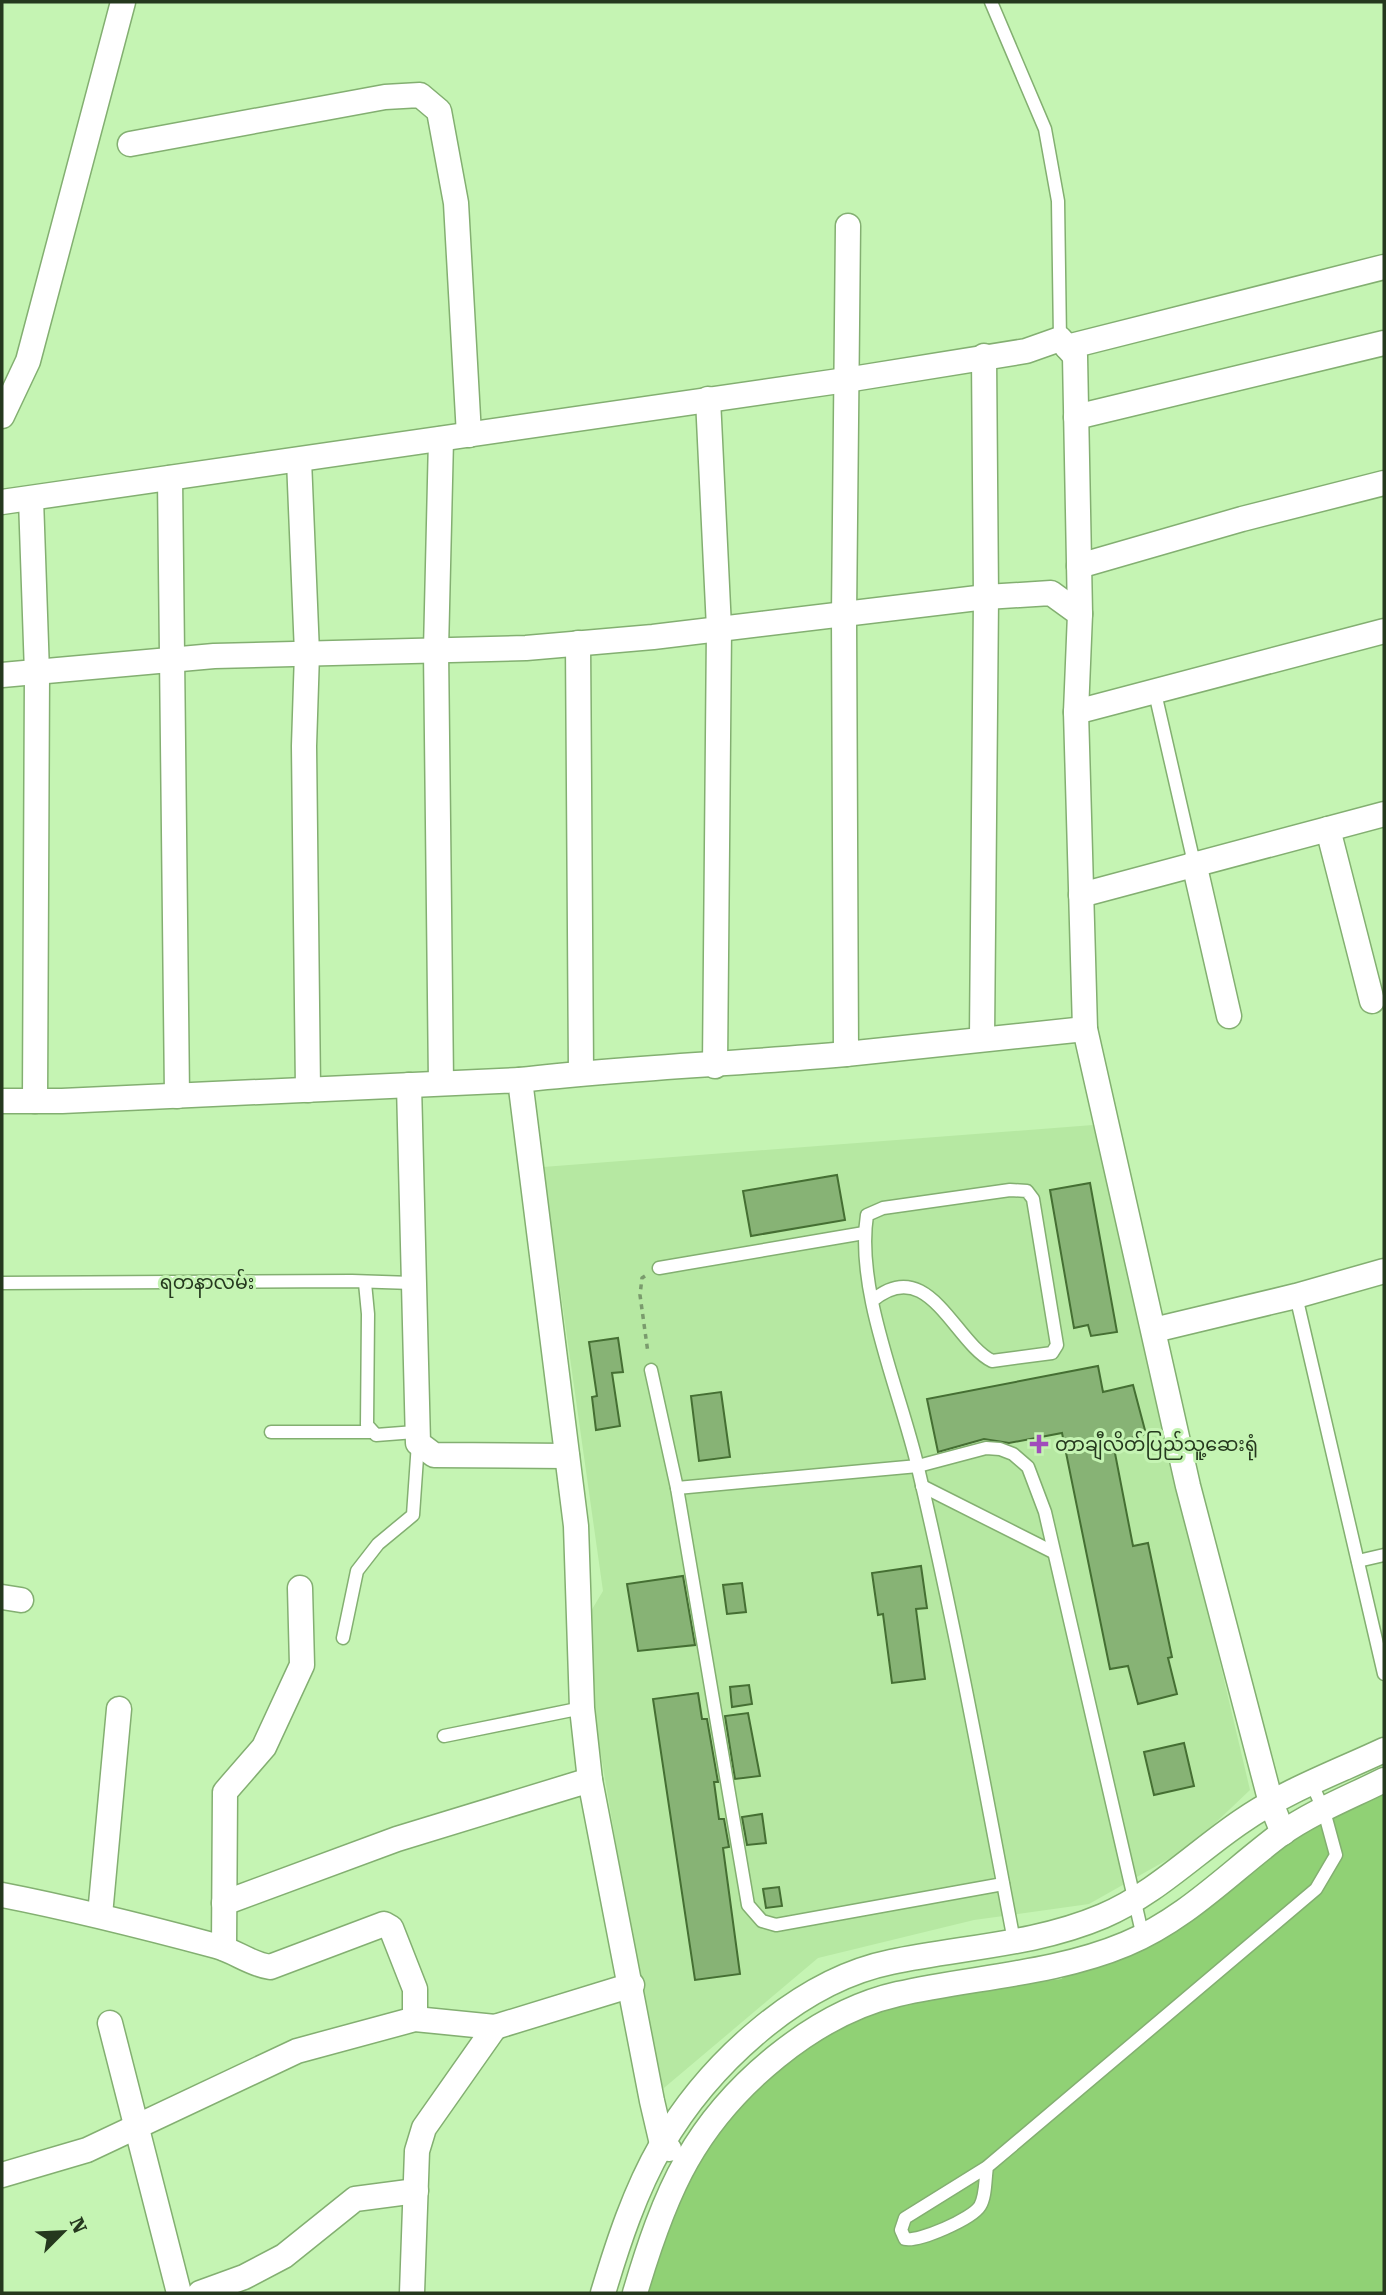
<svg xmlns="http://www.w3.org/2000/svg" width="1386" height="2295" font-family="'Roboto Serif','Noto Sans Myanmar',serif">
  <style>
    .built { fill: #b6e8a2 }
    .green { fill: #90d175 }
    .building { fill: #87b375; stroke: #456f33; stroke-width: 2 }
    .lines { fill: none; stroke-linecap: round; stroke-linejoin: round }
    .lane-casing { stroke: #83af71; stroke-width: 15 }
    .street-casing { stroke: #83af71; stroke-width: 27 }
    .path { stroke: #7a9b6d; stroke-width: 3.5; stroke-dasharray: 5 5; stroke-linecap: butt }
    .lane { stroke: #fff; stroke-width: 12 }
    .street { stroke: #fff; stroke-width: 24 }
    .poi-dot { fill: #a04cbb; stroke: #c5f4b3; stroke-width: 2.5 }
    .labels { text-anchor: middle; stroke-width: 6; stroke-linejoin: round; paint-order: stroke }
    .street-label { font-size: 19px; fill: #25381e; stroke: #c5f4b3 }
    .poi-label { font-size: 19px; fill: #25381e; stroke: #c5f4b3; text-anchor: start }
  </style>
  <rect width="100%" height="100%" fill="#c5f4b3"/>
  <path class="built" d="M1093,1125L1250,1790L1190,1847L1089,1904L974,1920L818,1958L658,2093L591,1696L588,1616L603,1591L543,1167Z"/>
  <path class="green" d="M1384,1782V2293H635L704,2136L786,2044L865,2006L1061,1979L1164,1919Z"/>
  <g class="building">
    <path d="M837,1175L845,1220L751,1236L743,1191Z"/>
    <path d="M1090,1183L1117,1332L1091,1336L1088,1325L1074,1328L1050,1190Z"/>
    <path d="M618,1338L623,1372L612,1373L620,1426L596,1430L592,1397L597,1396L589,1342Z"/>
    <path d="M1098,1366L1103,1392L1133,1385L1146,1434L1113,1443L1133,1546L1148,1543L1172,1657L1168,1658L1177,1694L1138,1704L1128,1666L1110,1669L1062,1433L1009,1443L984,1439L938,1452L927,1399Z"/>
    <path d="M721,1392L730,1457L699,1461L691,1396Z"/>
    <path d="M921,1566L927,1608L916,1609L925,1679L892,1683L883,1614L878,1615L872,1573Z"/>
    <path d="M683,1576L695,1645L638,1651L627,1584Z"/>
    <path d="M742,1583L746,1612L727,1614L723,1585Z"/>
    <path d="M749,1685L752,1704L732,1707L730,1687Z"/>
    <path d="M698,1693L702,1719H707L718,1782H714L719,1819H724L729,1847L723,1848L740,1974L695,1980L653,1699Z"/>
    <path d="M748,1713L760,1776L735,1779L725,1716Z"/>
    <path d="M1184,1743L1194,1786L1154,1795L1144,1752Z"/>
    <path d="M762,1814L766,1843L747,1845L742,1817Z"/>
    <path d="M779,1887L782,1906L766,1908L763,1889Z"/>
  </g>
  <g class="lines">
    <defs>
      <g id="lane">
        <path d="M991,2L1045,129L1058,201L1060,339"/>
        <path d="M1155,693L1194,863"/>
        <path d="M659,1268L864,1233"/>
        <path d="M2,1283L352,1281L412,1283"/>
        <path d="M365,1283L368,1314L367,1425L376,1435L415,1432"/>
        <path d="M1296,1296L1384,1674"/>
        <path d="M872,1301C928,1253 954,1342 992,1361L1052,1353L1057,1345L1033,1199L1027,1191L1010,1190L883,1208L867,1215C855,1291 901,1393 918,1468C955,1624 984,1783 1014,1941"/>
        <path d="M651,1370L677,1488L748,1905L762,1921L776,1925L1003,1884"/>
        <path d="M271,1432H370"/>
        <path d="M922,1486L1053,1552"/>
        <path d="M677,1488L918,1466L986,1448L1000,1449L1013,1454L1028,1467L1045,1512L1143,1937"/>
        <path d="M1358,1561L1384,1555"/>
        <path d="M343,1638L357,1571L378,1544L413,1515L418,1443"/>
        <path d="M444,1736L582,1708"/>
        <path d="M987,2167C985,2179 986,2196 980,2206C972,2219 919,2242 905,2239L901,2230L905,2218L987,2167L1316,1889L1336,1855L1324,1811L1312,1784"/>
      </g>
      <g id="street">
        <path d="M130,144L385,97L420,95L439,111L456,203L469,435"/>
        <path d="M848,226L844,616L846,1054L1085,1029"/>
        <path d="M1067,347L1384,267"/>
        <path d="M708,399L719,628L715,1066"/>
        <path d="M2,416L28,361L123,2"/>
        <path d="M1076,417L1384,343"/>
        <path d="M441,439L436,650L441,1083"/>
        <path d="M299,460L307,653L304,746L308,1090"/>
        <path d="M170,478L177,1096"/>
        <path d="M31,499L37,673L35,1101"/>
        <path d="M2,502L846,380L1026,351L1060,339L1075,356L1080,614"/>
        <path d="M1079,566L1242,519L1384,483"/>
        <path d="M578,643L581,1072"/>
        <path d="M2,675L214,656L526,648L653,637L986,597L1051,593L1080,614L1076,712L1085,1029L1188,1486L1271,1803L1283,1833"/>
        <path d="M1076,712L1384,631"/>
        <path d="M1328,829L1372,1001"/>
        <path d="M1194,863L1229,1016"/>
        <path d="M1081,895L1384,814"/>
        <path d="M982,1038L986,597L984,356"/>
        <path d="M520,1080C628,1067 737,1064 846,1054"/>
        <path d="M409,1085L418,1443L434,1455L567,1456"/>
        <path d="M2,1101H62L520,1080L576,1526L582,1708L590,1780"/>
        <path d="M1154,1330L1296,1296L1384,1271"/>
        <path d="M2,1597L21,1600"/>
        <path d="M2,1895C74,1909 145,1927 216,1946C235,1951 250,1964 270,1967L384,1924L391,1928L415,1989V2019"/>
        <path d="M224,1903L397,1839L590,1780L652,2101L662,2144L669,2149"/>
        <path d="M100,1915L119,1709"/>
        <path d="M224,1948L225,1792L264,1747L302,1665L300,1588"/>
        <path d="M110,2023L179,2293"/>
        <path d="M2,2175L87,2150L297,2051L415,2019L495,2027L632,1985"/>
        <path d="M200,2293L244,2277L284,2256L355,2199L416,2191"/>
        <path d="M412,2293L417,2151L424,2128L495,2027"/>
        <path d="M603,2293C618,2243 635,2191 661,2146C708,2065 798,1981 891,1962C962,1947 1035,1945 1103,1916C1155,1894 1196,1852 1242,1821C1285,1791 1337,1772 1384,1750"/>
        <path d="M635,2293C648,2249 664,2200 687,2160C729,2086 814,2013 898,1994C973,1977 1055,1974 1126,1944C1186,1919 1230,1872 1281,1834C1312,1812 1350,1797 1384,1780"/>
      </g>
    </defs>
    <use href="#lane" class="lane-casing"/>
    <use href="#street" class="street-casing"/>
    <path class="path" d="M645,1276L642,1278L640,1295L648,1353"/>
    <use href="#lane" class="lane"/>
    <use href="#street" class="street"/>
  </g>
  <path class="poi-dot" d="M1035.5 1433.5h7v7h7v7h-7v7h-7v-7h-7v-7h7z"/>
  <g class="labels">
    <g class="street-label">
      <text x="207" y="1289">ရတနာလမ်း</text>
    </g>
    <g class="poi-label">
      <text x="1055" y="1451">တာချီလိတ်ပြည်သူ့ဆေးရုံ</text>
    </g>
  </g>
  <rect width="1386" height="2295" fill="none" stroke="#25381e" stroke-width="7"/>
  <g transform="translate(63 2232) rotate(66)" stroke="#c5f4b3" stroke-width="5" paint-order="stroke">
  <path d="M0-5L12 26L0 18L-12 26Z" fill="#25381e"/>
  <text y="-10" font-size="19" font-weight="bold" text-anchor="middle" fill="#25381e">N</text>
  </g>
</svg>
